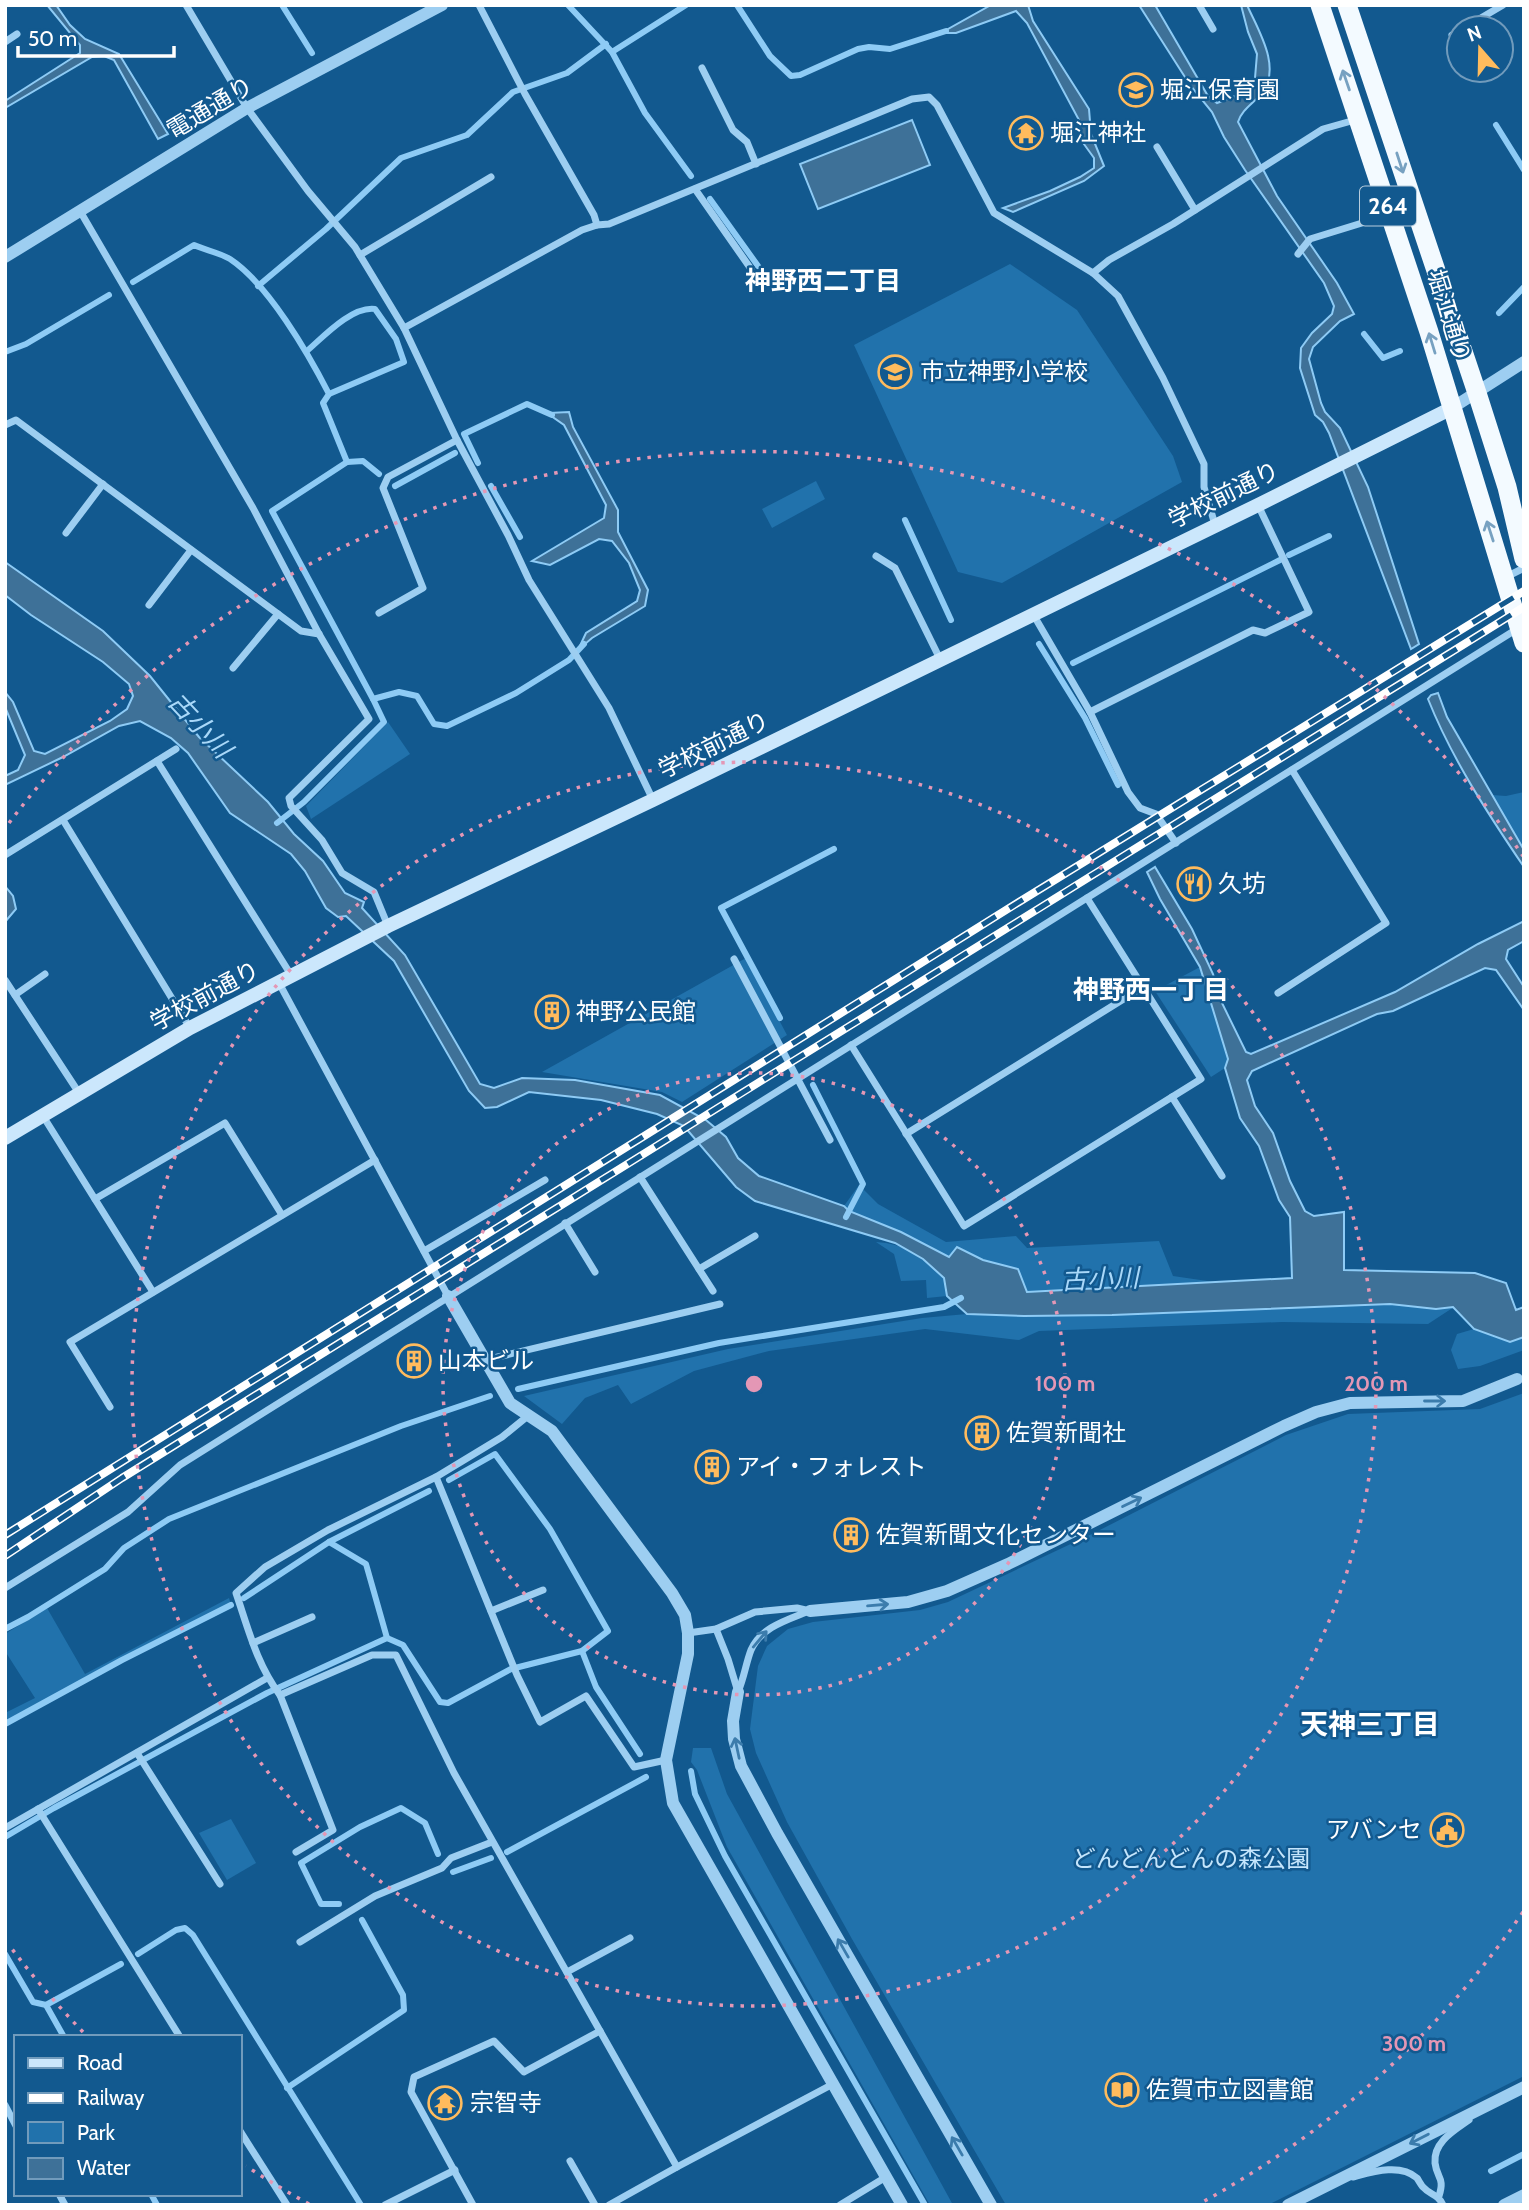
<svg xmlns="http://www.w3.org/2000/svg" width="1529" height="2210" font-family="Cabin,'Noto Sans JP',sans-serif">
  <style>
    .green { fill: #2172ac }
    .water { fill: #3e7198; stroke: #8ecbf5; stroke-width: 2 }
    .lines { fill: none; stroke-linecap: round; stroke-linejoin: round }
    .stream { stroke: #8ecbf5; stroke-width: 6 }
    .minor { stroke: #9dcef1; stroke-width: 7 }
    .tertiary { stroke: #9dcef1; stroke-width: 12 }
    .secondary { stroke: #cbe7fc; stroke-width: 14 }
    .trunk { stroke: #f3faff; stroke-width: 19 }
    .rail-casing { stroke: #fff; stroke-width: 8 }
    .rail { stroke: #12598f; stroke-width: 5; stroke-dasharray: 16; stroke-linecap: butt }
    .oneway { stroke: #77a1c1 }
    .oneway2 { stroke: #3c7cac }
    .ring { fill: none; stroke: #e497b5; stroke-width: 3.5; stroke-dasharray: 3.5 7 }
    .labels { text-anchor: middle; stroke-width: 5; stroke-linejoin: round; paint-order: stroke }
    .shield { fill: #12598f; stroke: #b8cddd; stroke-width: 2 }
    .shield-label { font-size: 23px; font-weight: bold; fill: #fff }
    .poi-label { font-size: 24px; fill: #fff; stroke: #12598f; text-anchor: start }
    .street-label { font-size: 24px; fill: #fff; stroke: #12598f }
    .park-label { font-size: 24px; fill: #c4e5fc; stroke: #12598f }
    .neighbourhood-label { font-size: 26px; font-weight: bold; fill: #fff; stroke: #12598f }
    .water-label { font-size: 26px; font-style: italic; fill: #a9d8f9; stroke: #12598f }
    .quarter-label { font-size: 28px; font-weight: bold; fill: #fff; stroke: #12598f }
    .centre { fill: #e497b5; stroke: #12598f; stroke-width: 3.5 }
    .ring-label { font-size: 21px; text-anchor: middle; font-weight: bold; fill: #e497b5; stroke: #12598f; stroke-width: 5; stroke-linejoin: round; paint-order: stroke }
  </style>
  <rect width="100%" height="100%" fill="#12598f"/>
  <g class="green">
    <path d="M1010,264L1077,310L1173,456L1182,482L1002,583L958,572L854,345Z"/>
    <path d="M816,481L825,499L772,528L762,509Z"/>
    <path d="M388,722L410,754L311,819L306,806Z"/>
    <path d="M1524,792V850L1492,795L1506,796Z"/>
    <path d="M746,958L787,1035L682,1102L662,1092L542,1072Z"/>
    <path d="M1200,967L1228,1059L1225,1068L1211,1077L1155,991Z"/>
    <path d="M859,1185L878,1204L946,1242L1016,1236L1027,1248L1159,1241L1173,1276L1214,1282L1027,1292L1018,1269L983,1260L957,1248L949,1257L901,1232L849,1211L844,1206Z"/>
    <path d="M876,1242C908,1244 921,1257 944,1278L947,1296L927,1298L926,1280L901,1281L894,1254Z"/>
    <path d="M1390,1304L1436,1309L1454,1307L1428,1324L1282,1322L1039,1331L1019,1340L925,1329L769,1351L694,1371L631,1404L618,1385L585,1398L562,1424L524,1396L728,1349L922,1318L967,1314L1024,1316L1112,1315Z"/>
    <path d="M1474,1329L1510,1342L1524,1337V1350L1480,1366L1458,1369L1451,1350L1457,1334Z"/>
    <path d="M1524,1393V2076L1268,2205H1006L852,1939L787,1822L756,1753L750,1729L758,1666L767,1646L788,1629L813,1622L920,1610L948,1602L1094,1533L1286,1435L1348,1414L1480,1409Z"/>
    <path d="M229,1598L232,1608L124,1661L5,1726V1713L35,1698L5,1651V1634L47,1608L85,1674Z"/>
    <path d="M693,1748H711L727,1794L953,2205H930L727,1847L697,1770L691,1762Z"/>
    <path d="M231,1819L256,1863L227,1880L199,1833Z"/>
  </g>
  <g class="water">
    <path d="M47,5H56L70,25L85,39L119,54L168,134L158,139L114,60L104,56L92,57L5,108V101L80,53V45Z"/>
    <path d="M991,5H1028L1033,21L1089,109L1091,134L1104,166L1084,181L1013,212L1003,208L1050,191L1080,177L1094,168V158L1081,140L1079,120L1027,23L1016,11L956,33H941Z"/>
    <path d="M1139,5H1155L1208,96L1217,103L1246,92L1255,78L1257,54L1248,32L1241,5H1247C1258,30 1282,67 1262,93C1254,103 1242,109 1238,122L1277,196L1337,283L1354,314L1340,321L1313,347L1309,359L1321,403L1325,412L1340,428L1368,487L1419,644L1411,649L1329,433L1323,422L1315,415L1300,368L1301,348L1312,333L1332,314L1334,306L1324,283L1245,170L1224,137L1212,112L1190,85Z"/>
    <path d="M912,120L930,165L818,209L800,164Z"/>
    <path d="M569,412L573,427L618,510V532L648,590L645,606L592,638L578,650L586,633L637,601L640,590L629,563L612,541L599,539L550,565L532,561L604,518L606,505L564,425L547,413Z"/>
    <path d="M5,562L103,631L150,676L199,737L268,802L294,834L323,861L345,893L364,902L362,908L405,955L480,1084L494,1088L522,1078L575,1080L660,1095L706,1120L726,1137L738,1158L759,1176L844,1206L849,1211L901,1232L949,1257L957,1247L983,1260L1018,1269L1027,1292L1292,1278L1290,1217L1279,1200L1259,1146L1240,1118L1225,1068L1228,1059L1200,967L1160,899L1147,872L1155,867L1192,929L1213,974L1221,1001L1246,1052L1251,1054L1395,992L1478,944L1524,921V941L1508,950L1506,959L1524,987V1010L1496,970L1485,968L1393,1011L1377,1014L1252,1071L1247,1080L1255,1106L1273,1133L1290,1181L1305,1211L1314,1216L1344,1212V1270L1475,1273L1506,1283L1516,1310L1524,1307V1337L1510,1342L1474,1329L1453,1307L1436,1309L1390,1304L1112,1315L1024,1316L967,1314L947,1296L944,1278L923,1259L895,1243L755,1201L736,1187L684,1126L657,1114L601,1100L529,1092L497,1107L485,1108L469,1091L394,961L346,916L338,917L326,908L305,871L291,854L230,813L188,753L171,738L140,721L119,726L63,757L5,785V776L18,770L25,755L5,707V692L13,702L34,751L45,754L110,721L127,709L133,696L129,684L103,662L31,615L5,595Z"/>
    <path d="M1438,693L1447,717L1524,850V867C1488,814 1452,759 1428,699L1431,695Z"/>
    <path d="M5,886L13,896L16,909L5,922Z"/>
  </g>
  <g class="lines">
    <g class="stream">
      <path d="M282,5L312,53"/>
      <path d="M568,5L612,52L645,113L691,176"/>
      <path d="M737,5L770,56L791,76L800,75L858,49L869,47L890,49L946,31"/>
      <path d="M612,52L686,5"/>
      <path d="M1496,125L1524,170"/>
      <path d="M710,199L758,266"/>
      <path d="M133,282L194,245C205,250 220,253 230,259C268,284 308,353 329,394L323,403L347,462L272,511L373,699"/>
      <path d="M258,286L326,229L401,158L467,135L513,92L567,73L606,44"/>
      <path d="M1499,313L1524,287"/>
      <path d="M1364,334L1383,358L1400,351"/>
      <path d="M307,351C324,336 352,306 375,309L396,339L404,362L329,394"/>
      <path d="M5,352L26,344L109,295"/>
      <path d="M347,462L363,461L379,474"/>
      <path d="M478,463L464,434L527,404L552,415"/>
      <path d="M395,486L455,453"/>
      <path d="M491,486L520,537"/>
      <path d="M905,520L951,620"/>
      <path d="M1289,555L1329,536"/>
      <path d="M1039,644L1085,718L1118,785"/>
      <path d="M1073,663L1280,560"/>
      <path d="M277,823L304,802L384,722L373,699L399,692L417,696L434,724L447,726L516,693L569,660L584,644"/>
      <path d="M780,1018L721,908L834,849"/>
      <path d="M813,1085L863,1184L846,1217"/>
      <path d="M518,1389L719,1343L944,1307L961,1298"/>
      <path d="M329,1542L366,1564L387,1638"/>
      <path d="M244,1598L329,1542L429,1491"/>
      <path d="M5,1629L28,1617L105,1569L124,1548L169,1519L401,1426L490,1396"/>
      <path d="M582,1651L596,1687L640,1754"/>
      <path d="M5,1724L122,1660L231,1605"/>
      <path d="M691,1771L695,1794L725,1856L925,2205"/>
      <path d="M5,1837L54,1808L267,1693L387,1638L403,1645L440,1702L448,1703L511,1669L582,1651L608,1631L550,1529L495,1454L449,1480"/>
      <path d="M507,1852L646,1777"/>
      <path d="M453,1872L491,1858"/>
      <path d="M339,1904H321L301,1863L360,1827L401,1808L425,1823L438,1854"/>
      <path d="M5,1954L33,2002L46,2005L64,2037"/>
      <path d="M138,1954L176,1930L185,1928L193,1935L361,2205"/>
      <path d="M46,2005L121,1964"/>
      <path d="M287,2088L404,2010L403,1995L362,1920"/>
      <path d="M1491,2171L1524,2154"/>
      <path d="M151,2194L157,2205"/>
    </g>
    <g class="minor">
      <path d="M186,5L247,108L308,191L355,247L404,328L457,440L508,535L529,580L609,708L653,800"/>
      <path d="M479,5L525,94L594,215L597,225"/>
      <path d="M1199,5L1213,29"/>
      <path d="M1464,28L1503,5"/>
      <path d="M1452,35L1459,31"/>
      <path d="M5,42L17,34"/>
      <path d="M702,68L733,130L747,142L756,164"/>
      <path d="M1157,147L1195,210"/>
      <path d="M695,189L751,269"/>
      <path d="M80,211L253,508L319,634L369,719L289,798L291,806L322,840L342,873L374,892L388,926"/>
      <path d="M1298,254L1310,239L1388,215"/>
      <path d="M360,255L491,177"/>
      <path d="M1093,273L1109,260L1173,224L1323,129L1355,120"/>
      <path d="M404,328L582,230L597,225L609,224L912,99L929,97L937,105L994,213L1093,273L1118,296L1163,378L1204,464V487L1215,525"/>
      <path d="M5,425L16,420L301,631L319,634"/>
      <path d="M66,533L103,484"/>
      <path d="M876,556L895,568L940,659"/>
      <path d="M1506,577L1524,568"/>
      <path d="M149,605L191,550"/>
      <path d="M379,613L423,588L383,488L388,477L457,440"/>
      <path d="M1033,614L1090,712L1128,792L1140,808L1156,814L1176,843"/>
      <path d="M233,668L278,614"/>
      <path d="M1090,712L1253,630L1265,633L1309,612L1258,505"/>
      <path d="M157,761L291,975"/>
      <path d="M63,820L190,1028"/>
      <path d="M5,855L176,749"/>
      <path d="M734,959L830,1140"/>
      <path d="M5,980L79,1093"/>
      <path d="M279,983L448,1296"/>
      <path d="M1278,993L1386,923L1292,770"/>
      <path d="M15,995L45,974"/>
      <path d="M851,1045L964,1226L1172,1097L1201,1079L1087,898"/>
      <path d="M1172,1097L1222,1176"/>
      <path d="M43,1116L153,1292"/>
      <path d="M906,1134L1143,987"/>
      <path d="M640,1177L713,1291"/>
      <path d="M95,1199L225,1123L282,1215"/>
      <path d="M565,1223L595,1272"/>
      <path d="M424,1251L545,1180"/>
      <path d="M699,1269L755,1236"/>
      <path d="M485,1360L720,1304"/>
      <path d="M110,1407L70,1342L375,1160"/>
      <path d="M436,1477L517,1675L540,1722L586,1696L634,1767L666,1760"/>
      <path d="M5,1588L128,1512L180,1465L1517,629"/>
      <path d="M491,1611L543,1590"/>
      <path d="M716,1629L728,1659L738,1692"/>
      <path d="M688,1633L716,1629L755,1612L797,1608L810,1611"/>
      <path d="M253,1643L312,1617"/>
      <path d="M738,1692C744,1678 746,1663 751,1650C761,1627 787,1620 809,1611"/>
      <path d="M280,1695L372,1655H396L454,1773L677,2167L833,2084"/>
      <path d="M137,1753L220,1884"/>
      <path d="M38,1809L180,2037"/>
      <path d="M5,1828L267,1678"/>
      <path d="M296,1852L333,1830L280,1695C257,1665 248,1628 236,1593L265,1567L328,1530L436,1477L502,1437L529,1415"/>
      <path d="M300,1942L375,1896L442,1868L451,1858L492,1842"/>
      <path d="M567,1972L630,1938"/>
      <path d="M5,2105L16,2126"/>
      <path d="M240,2131L287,2205"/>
      <path d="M570,2161L595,2205"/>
      <path d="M1353,2177C1372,2172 1400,2163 1417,2178C1419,2181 1421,2185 1423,2187C1431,2196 1437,2193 1443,2205"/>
      <path d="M59,2194L65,2205"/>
      <path d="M1439,2196C1445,2177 1437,2179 1435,2163C1433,2142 1455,2130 1469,2120"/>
      <path d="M385,2205L455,2170"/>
      <path d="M473,2205L411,2092L414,2077L494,2041L524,2072L600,2031"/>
      <path d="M609,2205L677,2167"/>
      <path d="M840,2205L886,2177"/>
    </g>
    <g class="tertiary">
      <path d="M5,257L247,108L442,5"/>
      <path d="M1452,408L1524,362"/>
      <path d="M448,1296L510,1403L552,1431L672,1593L685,1615L688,1633V1654L666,1760L673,1803L902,2205"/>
      <path d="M810,1611L908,1602L947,1591L1008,1564L1284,1426L1316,1412L1350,1403L1463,1401L1517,1379"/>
      <path d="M738,1692L733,1721L734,1739L741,1766L777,1833L991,2205"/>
      <path d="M1288,2205L1524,2087"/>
      <path d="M1504,2205L1524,2195"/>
    </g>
    <path class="secondary" d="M5,1138L190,1028L388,926L653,800L1258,505L1452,408"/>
    <g class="trunk">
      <path d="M1320,5L1429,332L1524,643"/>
      <path d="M1347,5L1477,393L1507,487L1524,559"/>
    </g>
    <defs>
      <g id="rail">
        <path d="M5,1535L1019,902L1524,591"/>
        <path d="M5,1556L122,1478L1524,607"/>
      </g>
    </defs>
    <use href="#rail" class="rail-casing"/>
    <use href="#rail" class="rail"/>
  </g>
  <defs><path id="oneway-shaft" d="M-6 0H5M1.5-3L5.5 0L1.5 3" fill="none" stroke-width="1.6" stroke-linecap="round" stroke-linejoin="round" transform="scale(1.75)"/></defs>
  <g class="oneway">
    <use href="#oneway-shaft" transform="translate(1346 80) rotate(-109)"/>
    <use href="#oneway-shaft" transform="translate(1400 163) rotate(72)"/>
    <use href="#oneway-shaft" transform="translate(1432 343) rotate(-107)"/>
    <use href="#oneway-shaft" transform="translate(1490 531) rotate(-108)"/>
  </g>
  <g class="oneway2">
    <use href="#oneway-shaft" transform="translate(1435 1401)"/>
    <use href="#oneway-shaft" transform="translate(1132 1502) rotate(-26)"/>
    <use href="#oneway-shaft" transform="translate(878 1605) rotate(-5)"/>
    <use href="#oneway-shaft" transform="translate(760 1639) rotate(-50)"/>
    <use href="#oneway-shaft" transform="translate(737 1748) rotate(-102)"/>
    <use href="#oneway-shaft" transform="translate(843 1948) rotate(-120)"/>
    <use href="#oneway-shaft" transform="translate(1419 2139) rotate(153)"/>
    <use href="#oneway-shaft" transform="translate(957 2146) rotate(-120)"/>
  </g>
  <g class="ring">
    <circle cx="754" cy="1384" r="311"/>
    <circle cx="754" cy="1384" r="622"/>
    <path d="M1523 1912A933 933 0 0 1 1199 2204M309 2204A933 933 0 0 1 246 2166M83 2032A933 933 0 0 1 9 1945M9 823A933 933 0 0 1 1523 856"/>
  </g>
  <defs>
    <symbol id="school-ring" viewBox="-11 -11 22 22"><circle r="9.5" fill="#12598f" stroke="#ffbb5d" stroke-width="1.5"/><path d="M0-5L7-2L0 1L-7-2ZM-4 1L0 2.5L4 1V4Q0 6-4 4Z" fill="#ffbb5d"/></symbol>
    <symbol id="temple-ring" viewBox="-11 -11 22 22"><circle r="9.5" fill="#12598f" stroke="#ffbb5d" stroke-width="1.5"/><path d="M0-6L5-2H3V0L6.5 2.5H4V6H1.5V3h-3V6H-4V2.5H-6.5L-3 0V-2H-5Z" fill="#ffbb5d"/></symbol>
    <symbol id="restaurant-ring" viewBox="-11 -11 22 22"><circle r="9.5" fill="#12598f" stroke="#ffbb5d" stroke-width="1.5"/><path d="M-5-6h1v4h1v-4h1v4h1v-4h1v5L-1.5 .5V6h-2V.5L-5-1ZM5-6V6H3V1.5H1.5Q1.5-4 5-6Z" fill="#ffbb5d"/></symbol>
    <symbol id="building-ring" viewBox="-11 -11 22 22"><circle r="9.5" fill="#12598f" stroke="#ffbb5d" stroke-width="1.5"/><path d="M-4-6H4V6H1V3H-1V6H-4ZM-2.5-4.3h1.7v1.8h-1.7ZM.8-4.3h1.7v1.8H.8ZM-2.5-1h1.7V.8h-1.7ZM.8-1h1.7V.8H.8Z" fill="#ffbb5d"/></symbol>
    <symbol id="civic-ring" viewBox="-11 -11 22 22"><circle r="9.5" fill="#12598f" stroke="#ffbb5d" stroke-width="1.5"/><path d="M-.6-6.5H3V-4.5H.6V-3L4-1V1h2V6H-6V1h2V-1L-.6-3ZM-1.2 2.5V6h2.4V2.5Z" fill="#ffbb5d"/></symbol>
    <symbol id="library-ring" viewBox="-11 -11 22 22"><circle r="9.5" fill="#12598f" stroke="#ffbb5d" stroke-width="1.5"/><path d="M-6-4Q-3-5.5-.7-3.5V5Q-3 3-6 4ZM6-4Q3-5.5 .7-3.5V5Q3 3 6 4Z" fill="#ffbb5d"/></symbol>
  </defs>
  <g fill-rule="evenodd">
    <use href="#school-ring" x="1117" y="71" width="38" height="38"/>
    <use href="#temple-ring" x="1007" y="114" width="38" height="38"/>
    <use href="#school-ring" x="876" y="353" width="38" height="38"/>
    <use href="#restaurant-ring" x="1175" y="865" width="38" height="38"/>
    <use href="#building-ring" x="533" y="993" width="38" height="38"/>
    <use href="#building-ring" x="395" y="1342" width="38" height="38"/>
    <use href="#building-ring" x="963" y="1414" width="38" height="38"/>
    <use href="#building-ring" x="693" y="1448" width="38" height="38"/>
    <use href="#building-ring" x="832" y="1516" width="38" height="38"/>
    <use href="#civic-ring" x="1428" y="1811" width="38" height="38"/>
    <use href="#library-ring" x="1103" y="2071" width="38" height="38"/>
    <use href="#temple-ring" x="426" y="2084" width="38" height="38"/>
  </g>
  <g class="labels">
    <rect class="shield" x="1360" y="186.5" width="56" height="39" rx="5"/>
    <g class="shield-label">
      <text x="1388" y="214">264</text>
    </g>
    <g class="poi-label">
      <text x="1160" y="98">堀江保育園</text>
      <text x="1050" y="141">堀江神社</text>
      <text x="920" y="380">市立神野小学校</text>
      <text x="1218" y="892">久坊</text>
      <text x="576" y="1020">神野公民館</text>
      <text x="438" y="1369">山本ビル</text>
      <text x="1006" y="1441">佐賀新聞社</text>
      <text x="736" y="1475">アイ・フォレスト</text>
      <text x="876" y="1543">佐賀新聞文化センター</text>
      <text x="1422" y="1838" text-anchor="end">アバンセ</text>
      <text x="1146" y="2098">佐賀市立図書館</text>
      <text x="470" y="2111">宗智寺</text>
    </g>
    <g class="street-label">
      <text transform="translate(210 108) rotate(-31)" y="8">電通通り</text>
      <text transform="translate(1449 316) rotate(73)" y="8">堀江通り</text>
      <text transform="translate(1224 495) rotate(-26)" y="8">学校前通り</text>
      <text transform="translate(714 745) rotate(-26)" y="8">学校前通り</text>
      <text transform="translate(205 996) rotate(-28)" y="8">学校前通り</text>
    </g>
    <g class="park-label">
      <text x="1191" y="1867">どんどんどんの森公園</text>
    </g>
    <g class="neighbourhood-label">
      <text x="823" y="290">神野西二丁目</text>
      <text x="1151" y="999">神野西一丁目</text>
    </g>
    <g class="water-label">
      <text transform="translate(200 725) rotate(47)" y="9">古小川</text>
      <text transform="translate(1100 1279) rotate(-2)" y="9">古小川</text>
    </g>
    <g class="quarter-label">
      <text x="1370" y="1734">天神三丁目</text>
    </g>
  </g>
  <circle cx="754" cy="1384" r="10" class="centre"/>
  <g class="ring-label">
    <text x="1065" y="1391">100 m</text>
    <text x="1376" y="1391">200 m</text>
    <text x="1414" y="2051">300 m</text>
  </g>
  <rect width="1529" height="2210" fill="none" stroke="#ffffff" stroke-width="14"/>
  <rect x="14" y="2035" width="228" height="161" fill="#12598f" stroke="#719bbc" stroke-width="2"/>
  <rect x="28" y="2058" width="35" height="10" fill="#cbe7fc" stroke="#719bbc" stroke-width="2"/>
  <text x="77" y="2070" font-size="21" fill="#ffffff">Road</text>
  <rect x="28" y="2093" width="35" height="10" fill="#ffffff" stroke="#719bbc" stroke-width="2"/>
  <text x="77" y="2105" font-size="21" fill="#ffffff">Railway</text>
  <rect x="28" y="2122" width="35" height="21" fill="#2172ac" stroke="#719bbc" stroke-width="2"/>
  <text x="77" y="2140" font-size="21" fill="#ffffff">Park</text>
  <rect x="28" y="2158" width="35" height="21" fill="#3e7198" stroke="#719bbc" stroke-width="2"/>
  <text x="77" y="2175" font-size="21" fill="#ffffff">Water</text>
  <g transform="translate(1480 49) rotate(340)"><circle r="33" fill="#12598f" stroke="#719bbc" stroke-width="2"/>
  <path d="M0-5L12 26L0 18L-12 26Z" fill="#ffbb5d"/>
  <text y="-10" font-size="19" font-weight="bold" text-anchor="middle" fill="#ffffff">N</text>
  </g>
  <path d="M18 46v10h156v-10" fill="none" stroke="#ffffff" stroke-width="3.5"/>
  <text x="28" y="46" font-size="21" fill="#ffffff" stroke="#12598f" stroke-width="5" paint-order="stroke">50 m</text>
</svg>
